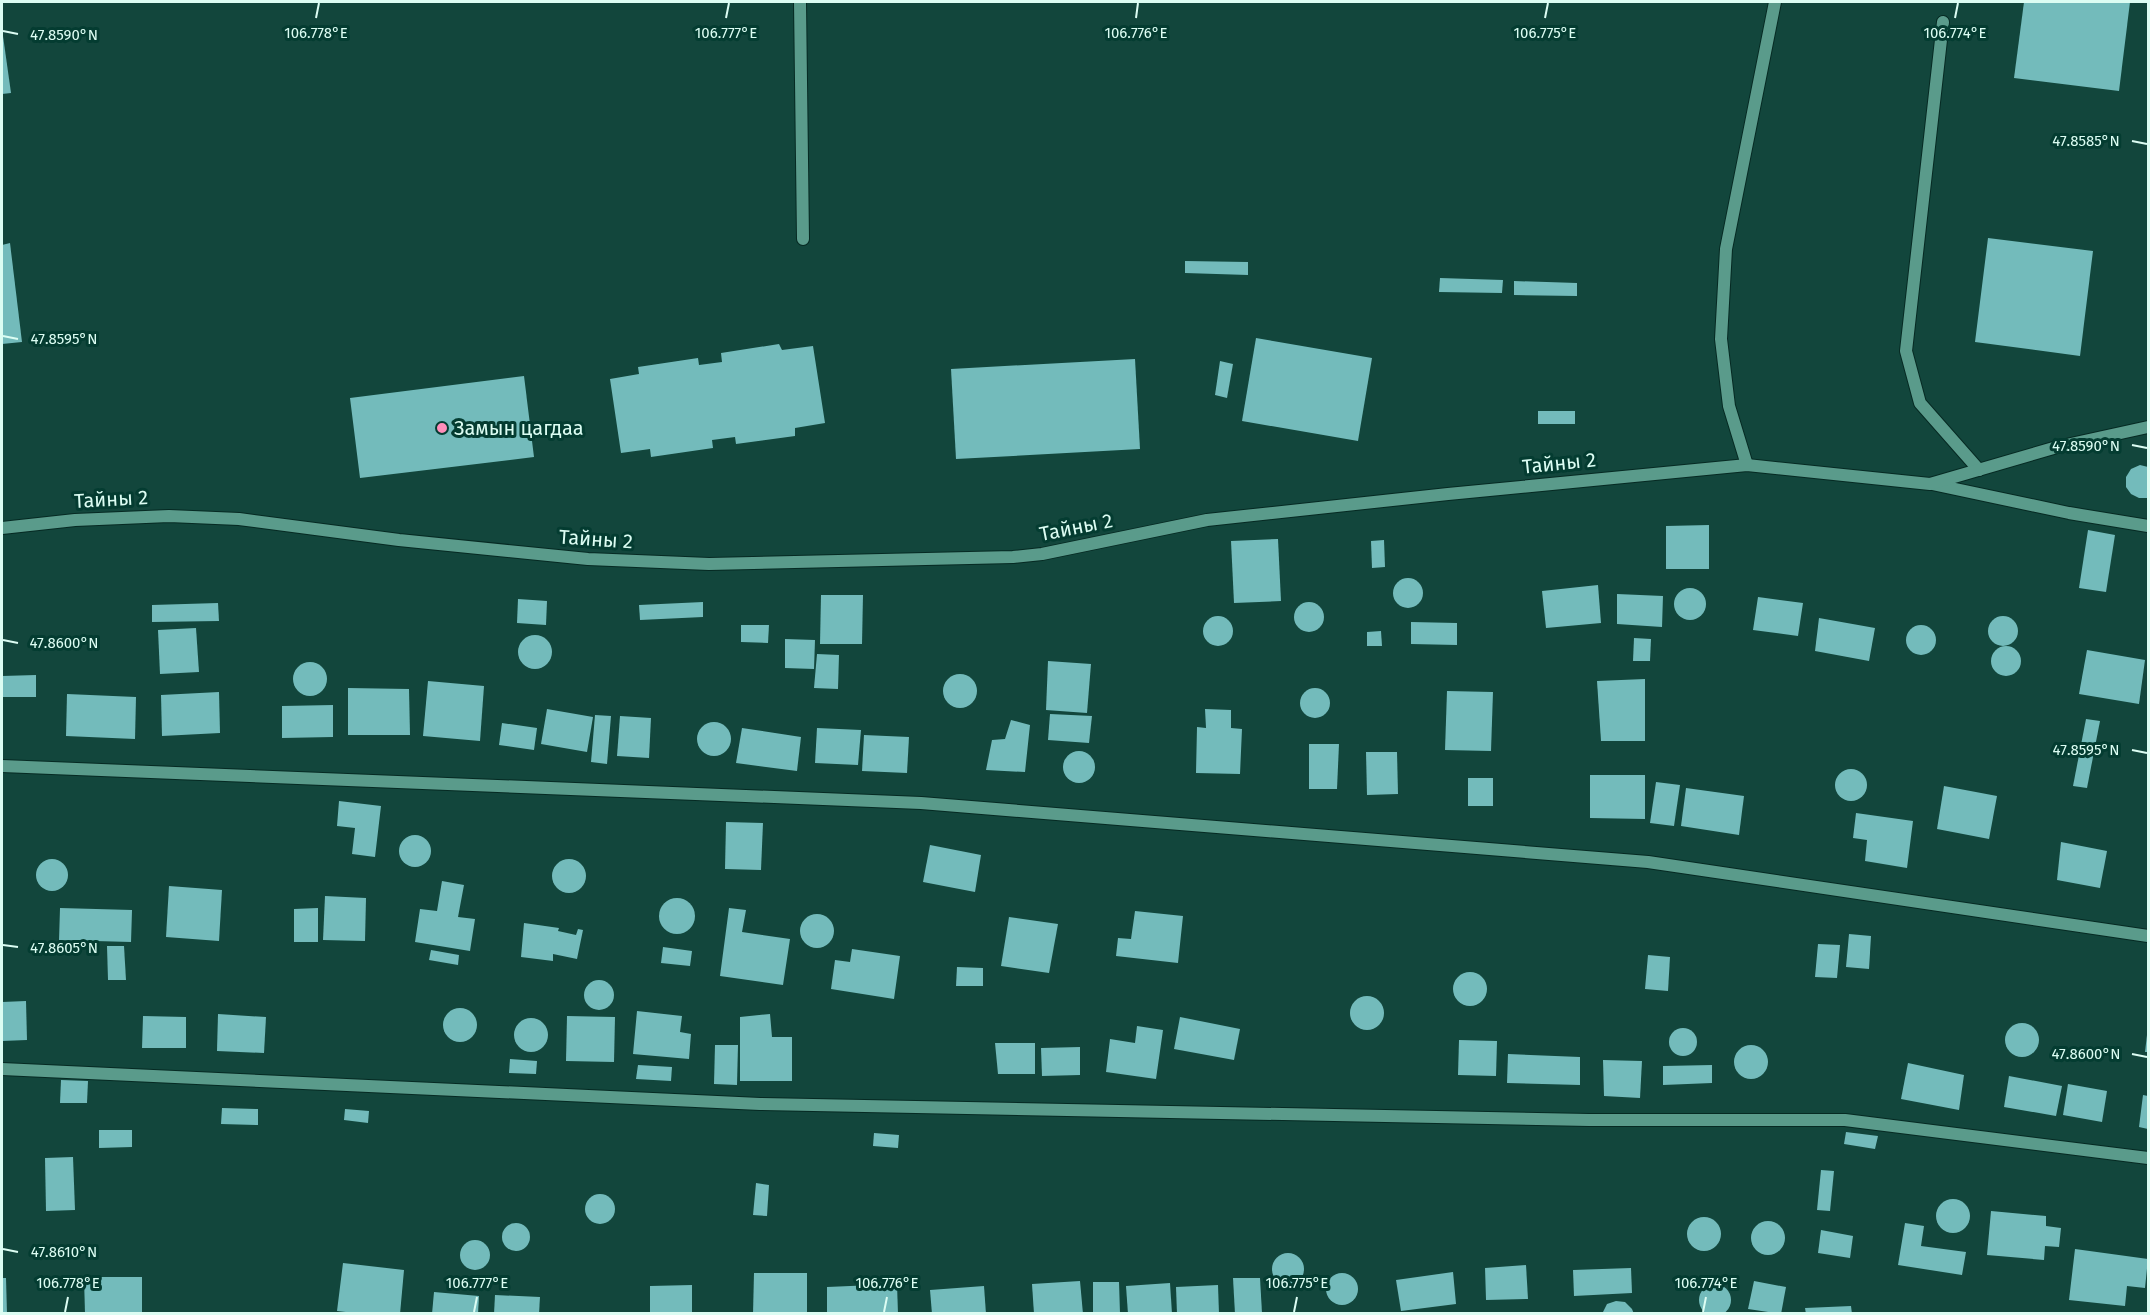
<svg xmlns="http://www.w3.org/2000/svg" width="2150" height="1315" font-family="'Fira Sans',sans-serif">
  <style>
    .building { fill: #73bbbb }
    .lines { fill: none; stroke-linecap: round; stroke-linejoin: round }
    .service-casing { stroke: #062a23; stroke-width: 14 }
    .minor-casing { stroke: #062a23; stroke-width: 14 }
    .service { stroke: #5a9b8b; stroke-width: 12 }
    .minor { stroke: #5a9b8b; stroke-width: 12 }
    .ticks { fill: none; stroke: #dcfdf3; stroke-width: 2 }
    .poi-dot { fill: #ff8eba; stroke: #043c31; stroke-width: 2 }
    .labels { text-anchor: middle; stroke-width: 6; stroke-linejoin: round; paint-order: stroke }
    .poi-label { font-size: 20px; fill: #dcfdf3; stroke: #043c31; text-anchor: start }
    .street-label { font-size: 20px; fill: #dcfdf3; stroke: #043c31 }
    .ticks-label { font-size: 15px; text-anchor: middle; fill: #dcfdf3; stroke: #043c31; stroke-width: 6; stroke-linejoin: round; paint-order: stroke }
  </style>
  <rect width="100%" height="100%" fill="#12463c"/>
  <g class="building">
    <path d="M2024,2H2130L2119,91L2014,78Z"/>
    <path d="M2,29L11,93L2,94Z"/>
    <path d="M1988,238L2093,251L2080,356L1975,342Z"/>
    <path d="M10,243L22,342L2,344V245Z"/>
    <path d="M1185,261L1248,262V275L1185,273Z"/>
    <path d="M1440,278L1503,280L1502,293L1439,292Z"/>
    <path d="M1514,281L1577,283V296L1514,295Z"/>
    <path d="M1256,338L1372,358L1358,441L1242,421Z"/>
    <path d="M779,344L782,350L813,346L825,423L795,428V436L736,444L735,437L712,440L713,448L651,457L650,449L621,453L610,379L639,374L638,367L698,358L699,365L722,362L721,353Z"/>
    <path d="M1135,359L1140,449L956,459L951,369Z"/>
    <path d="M1220,361L1233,364L1227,398L1215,395Z"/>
    <path d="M524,376L534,457L360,478L350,398Z"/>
    <rect x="1538" y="411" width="37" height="13"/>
    <path d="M2140,465L2148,467V498H2139L2131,494L2126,487V477L2131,469Z"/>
    <path d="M1709,525V569H1666V526Z"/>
    <path d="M2088,530L2115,535L2106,592L2079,588Z"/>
    <path d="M1278,539L1281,601L1234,603L1231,541Z"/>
    <path d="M1384,540L1385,567L1372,568L1371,541Z"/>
    <circle cx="1408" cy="593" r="15"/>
    <path d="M1598,585L1601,623L1546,628L1542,591Z"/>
    <circle cx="1690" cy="604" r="16"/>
    <path d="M1617,594L1663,596L1662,627L1617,624Z"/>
    <path d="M821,595H863L862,644H820Z"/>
    <path d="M1758,597L1803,603L1798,636L1753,630Z"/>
    <path d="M518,599L547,601L546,625L517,623Z"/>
    <path d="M703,602V617L640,620L639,605Z"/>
    <circle cx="1309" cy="617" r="15"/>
    <path d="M218,603L219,621L152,622V605Z"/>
    <circle cx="1218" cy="631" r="15"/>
    <circle cx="2003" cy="631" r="15"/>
    <path d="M1819,618L1875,628L1869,661L1815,651Z"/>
    <path d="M1411,622L1457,623V645L1411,644Z"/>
    <path d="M741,625H769L768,643L741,642Z"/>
    <circle cx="1921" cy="640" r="15"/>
    <path d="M196,628L199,672L160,674L158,630Z"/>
    <path d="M1381,631L1382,646H1367V632Z"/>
    <circle cx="535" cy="652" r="17"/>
    <path d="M1634,638L1651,639L1650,661H1633Z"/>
    <path d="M785,639L815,640L814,669L785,668Z"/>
    <circle cx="2006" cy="661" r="15"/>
    <path d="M2087,650L2145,660L2139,704L2079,694Z"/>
    <path d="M817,654L839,655L838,689L814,688Z"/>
    <path d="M1048,661L1091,664L1087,713L1046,710Z"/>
    <circle cx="310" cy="679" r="17"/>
    <circle cx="960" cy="691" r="17"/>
    <path d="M36,675V697H2V676Z"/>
    <path d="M1645,679V741H1601L1597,681Z"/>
    <path d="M428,681L484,686L480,741L423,736Z"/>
    <path d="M348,688L409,689L410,735H348Z"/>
    <circle cx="1315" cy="703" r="15"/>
    <path d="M1447,691L1493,692L1491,751L1445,750Z"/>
    <path d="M219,692L220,733L162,736L161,695Z"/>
    <path d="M67,694L136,697L135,739L66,736Z"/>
    <path d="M333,705V737L282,738V706Z"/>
    <path d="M547,709L593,717L587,752L541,744Z"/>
    <path d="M1205,709L1231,710V728L1242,729L1240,774L1196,773L1197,727L1206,728Z"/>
    <path d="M1050,714L1092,716L1089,743L1048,740Z"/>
    <path d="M595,715L611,716L607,764L591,762Z"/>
    <path d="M620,716L651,718L649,758L617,756Z"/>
    <path d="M2086,719L2100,721L2087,788L2073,786Z"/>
    <path d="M1011,720L1030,725L1025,772L986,770L992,740L1005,739Z"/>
    <circle cx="714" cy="739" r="17"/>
    <path d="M502,723L537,728L534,750L499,745Z"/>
    <path d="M742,728L801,737L797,771L736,763Z"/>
    <path d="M817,728L861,730L858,765L815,763Z"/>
    <path d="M864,735L909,737L907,773L862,771Z"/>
    <path d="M1309,744H1339L1337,789H1309Z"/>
    <circle cx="1079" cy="767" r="16"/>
    <path d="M1366,752H1397L1398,794L1367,795Z"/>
    <circle cx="1851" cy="785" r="16"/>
    <path d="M1590,775H1645V819L1590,818Z"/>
    <rect x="1468" y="778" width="25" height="28"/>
    <path d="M1656,782L1680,785L1674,826L1650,823Z"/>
    <path d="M1944,786L1997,796L1989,839L1937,829Z"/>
    <path d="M1686,788L1744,796L1739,835L1681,826Z"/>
    <path d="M339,801L381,806L375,857L352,854L355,828L337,826Z"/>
    <path d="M1856,813L1913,821L1907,868L1865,861L1867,840L1853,838Z"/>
    <path d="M726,822L763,823L761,870L725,869Z"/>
    <circle cx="415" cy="851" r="16"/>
    <path d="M2061,842L2107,851L2100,888L2057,880Z"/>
    <path d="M930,845L981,855L975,892L923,882Z"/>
    <circle cx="52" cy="875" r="16"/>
    <circle cx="569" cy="876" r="17"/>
    <path d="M442,881L464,885L458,917L475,919L470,951L415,942L420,909L437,911Z"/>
    <path d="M169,886L222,890L219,941L166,937Z"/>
    <path d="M325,896L366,898L365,941L323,940Z"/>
    <circle cx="677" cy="916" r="18"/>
    <path d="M60,908L132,910L131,942L59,940Z"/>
    <path d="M318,908V942H294V909Z"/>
    <path d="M729,908L746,910L742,932L790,939L783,985L720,976Z"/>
    <path d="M1135,911L1183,916L1178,963L1116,956L1118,938L1131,939Z"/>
    <circle cx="817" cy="931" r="17"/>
    <path d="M1009,917L1058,924L1049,973L1001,966Z"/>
    <path d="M524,923L559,928L558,931L576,935L578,929L583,930L577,959L553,954V961L521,957Z"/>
    <path d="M1849,934L1871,936L1869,969L1846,967Z"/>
    <path d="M1818,944L1840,945L1837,978L1815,977Z"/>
    <path d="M107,946H124L126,980H108Z"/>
    <path d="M663,947L692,951L690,966L661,963Z"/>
    <path d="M852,949L900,956L894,999L831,989L835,960L850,962Z"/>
    <path d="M431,950L459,955L458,965L429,960Z"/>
    <path d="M1648,955L1670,957L1668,991L1645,989Z"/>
    <path d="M957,967L983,968V986H956Z"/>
    <circle cx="1470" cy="989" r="17"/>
    <circle cx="599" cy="995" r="15"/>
    <circle cx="1367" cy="1013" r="17"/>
    <path d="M26,1001L27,1040L2,1041V1002Z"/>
    <circle cx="460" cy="1025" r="17"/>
    <path d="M637,1011L682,1016L680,1032L691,1034L689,1059L633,1054Z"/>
    <path d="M218,1014L266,1017L264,1053L217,1051Z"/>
    <path d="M770,1014L772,1037H792V1081H740V1017Z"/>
    <path d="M143,1016L186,1017V1048H142Z"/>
    <path d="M567,1016L615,1017L614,1062L566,1061Z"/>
    <path d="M1180,1017L1240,1029L1234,1060L1174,1049Z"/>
    <circle cx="531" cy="1035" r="17"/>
    <circle cx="2022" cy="1040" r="17"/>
    <path d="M1137,1026L1163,1030L1156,1079L1106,1072L1110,1039L1135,1043Z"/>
    <circle cx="1683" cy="1042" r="14"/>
    <path d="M2147,1035H2148V1052H2145Z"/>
    <path d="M1459,1040L1497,1041L1496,1076L1458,1075Z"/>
    <path d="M995,1043H1035V1074H998Z"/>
    <path d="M715,1045H738L737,1085L714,1084Z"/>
    <circle cx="1751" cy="1062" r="17"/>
    <path d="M1080,1047V1075L1042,1076L1041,1048Z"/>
    <path d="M1508,1054L1580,1057V1085L1507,1083Z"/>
    <path d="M510,1059L537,1061L536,1074L509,1073Z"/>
    <path d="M1603,1060L1642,1061L1640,1098L1604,1096Z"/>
    <path d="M1908,1063L1964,1075L1959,1110L1901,1099Z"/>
    <path d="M638,1065L672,1067L671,1081L636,1079Z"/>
    <path d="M1712,1065V1083L1663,1085V1066Z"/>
    <path d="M2009,1076L2062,1086L2056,1116L2004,1107Z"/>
    <path d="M61,1080L88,1081L87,1103H60Z"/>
    <path d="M2068,1084L2107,1091L2102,1122L2063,1115Z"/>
    <path d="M2143,1095L2148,1096V1129L2139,1127Z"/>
    <path d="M222,1108L258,1109V1125L221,1124Z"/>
    <path d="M345,1109L369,1111L368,1123L344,1120Z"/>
    <path d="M99,1130H132V1147L99,1148Z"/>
    <path d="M1846,1132L1878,1136L1875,1149L1844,1144Z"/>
    <path d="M874,1133L899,1135L898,1148L873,1146Z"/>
    <path d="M73,1157L75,1210L46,1211L45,1158Z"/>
    <path d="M1821,1170L1834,1171L1830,1211L1817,1210Z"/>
    <path d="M756,1183L769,1185L767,1216L753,1215Z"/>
    <circle cx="600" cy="1209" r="15"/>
    <circle cx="1953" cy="1216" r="17"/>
    <path d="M1991,1211L2046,1216V1226L2061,1228L2059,1247L2045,1246L2044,1260L1987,1255Z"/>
    <circle cx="1704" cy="1234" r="17"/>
    <circle cx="1768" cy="1238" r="17"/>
    <circle cx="516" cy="1237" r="14"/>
    <path d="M1905,1223L1924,1226L1921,1246L1966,1252L1962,1275L1898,1265Z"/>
    <path d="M1821,1230L1853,1236L1850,1258L1818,1253Z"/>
    <circle cx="475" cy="1255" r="15"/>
    <path d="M2075,1249L2148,1259L2145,1288L2127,1286L2125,1306L2069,1300Z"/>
    <circle cx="1288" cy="1269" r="16"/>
    <path d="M343,1263L404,1270L400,1314H363L337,1311Z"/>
    <path d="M1526,1265L1528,1299L1486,1300L1485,1268Z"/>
    <path d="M1631,1268L1632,1293L1574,1296L1573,1270Z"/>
    <path d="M1453,1272L1456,1304L1401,1311L1396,1280Z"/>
    <circle cx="1342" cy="1289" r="16"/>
    <path d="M754,1273H807V1314H753Z"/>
    <path d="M84,1277H142V1314H85Z"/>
    <path d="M2,1278H6L7,1314H2Z"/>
    <path d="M1233,1278H1260L1262,1313L1235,1314Z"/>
    <path d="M1080,1281L1083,1314H1034L1032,1284Z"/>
    <path d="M1754,1281L1786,1287L1781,1314L1748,1309Z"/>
    <path d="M1093,1282H1119L1120,1314H1093Z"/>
    <path d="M1170,1283L1172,1314H1128L1126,1286Z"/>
    <circle cx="1715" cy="1300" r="16"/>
    <path d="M897,1284L898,1314H827V1287Z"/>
    <path d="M692,1285V1314H650V1286Z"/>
    <path d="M1218,1285L1219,1314H1177L1176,1287Z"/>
    <path d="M984,1286L986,1314H932L930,1290Z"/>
    <path d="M434,1292L479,1296L478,1314H432Z"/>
    <path d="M495,1295L540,1297L539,1314H494Z"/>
    <path d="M1616,1301L1625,1302L1632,1309L1634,1314H1602L1607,1304Z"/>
    <path d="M1851,1306L1852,1314H1806L1805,1308Z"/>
  </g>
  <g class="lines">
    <defs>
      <g id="service">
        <path d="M1943,22L1906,351L1920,403L1979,470"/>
        <path d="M1747,465L1729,406L1721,339L1726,249L1775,2"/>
      </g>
      <g id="minor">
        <path d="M800,2L803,239"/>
        <path d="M1932,484L2069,513L2148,526"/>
        <path d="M2,528L75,520L169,516L239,519L399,540L588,559L709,564L1013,557L1042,554L1207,520L1448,494L1747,465L1930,484L2057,447L2148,427"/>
        <path d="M2,766L921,803L1648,862L2148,936"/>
        <path d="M2,1069L760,1104L1589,1120H1845L2148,1158"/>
      </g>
    </defs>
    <use href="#service" class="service-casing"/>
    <use href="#minor" class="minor-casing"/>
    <use href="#service" class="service"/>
    <use href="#minor" class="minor"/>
  </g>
  <path class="ticks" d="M316,18L319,3M726,18L729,3M1136,18L1138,3M1545,18L1548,3M1955,18L1958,3M3,31L18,34M2132,141L2147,144M3,336L18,339M2132,445L2147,448M3,640L18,643M2132,750L2147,753M3,945L18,947M2132,1054L2147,1057M3,1249L18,1252M65,1312L68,1297M474,1312L477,1297M884,1312L887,1297M1294,1312L1297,1297M1703,1312L1706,1297"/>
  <circle class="poi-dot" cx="442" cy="428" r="6"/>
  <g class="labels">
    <g class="poi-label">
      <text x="454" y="435">Замын цагдаа</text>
    </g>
    <g class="street-label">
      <text transform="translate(1559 463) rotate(-6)" y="7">Тайны 2</text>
      <text transform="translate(111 499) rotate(-3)" y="7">Тайны 2</text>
      <text transform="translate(1076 527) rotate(-11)" y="7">Тайны 2</text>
      <text transform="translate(596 539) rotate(4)" y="7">Тайны 2</text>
    </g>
  </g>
  <g class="ticks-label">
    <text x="316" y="38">106.778°E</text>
    <text x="726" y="38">106.777°E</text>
    <text x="1136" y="38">106.776°E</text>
    <text x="1545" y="38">106.775°E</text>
    <text x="1955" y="38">106.774°E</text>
    <text x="64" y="40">47.8590°N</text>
    <text x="2086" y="146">47.8585°N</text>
    <text x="64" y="344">47.8595°N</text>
    <text x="2086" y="451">47.8590°N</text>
    <text x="64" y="648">47.8600°N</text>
    <text x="2086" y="755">47.8595°N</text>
    <text x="64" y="953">47.8605°N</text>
    <text x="2086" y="1059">47.8600°N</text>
    <text x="64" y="1257">47.8610°N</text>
    <text x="68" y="1288">106.778°E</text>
    <text x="477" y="1288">106.777°E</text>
    <text x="887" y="1288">106.776°E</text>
    <text x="1297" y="1288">106.775°E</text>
    <text x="1706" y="1288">106.774°E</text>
  </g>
  <rect width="2150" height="1315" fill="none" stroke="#dcfdf3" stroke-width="6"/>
</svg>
